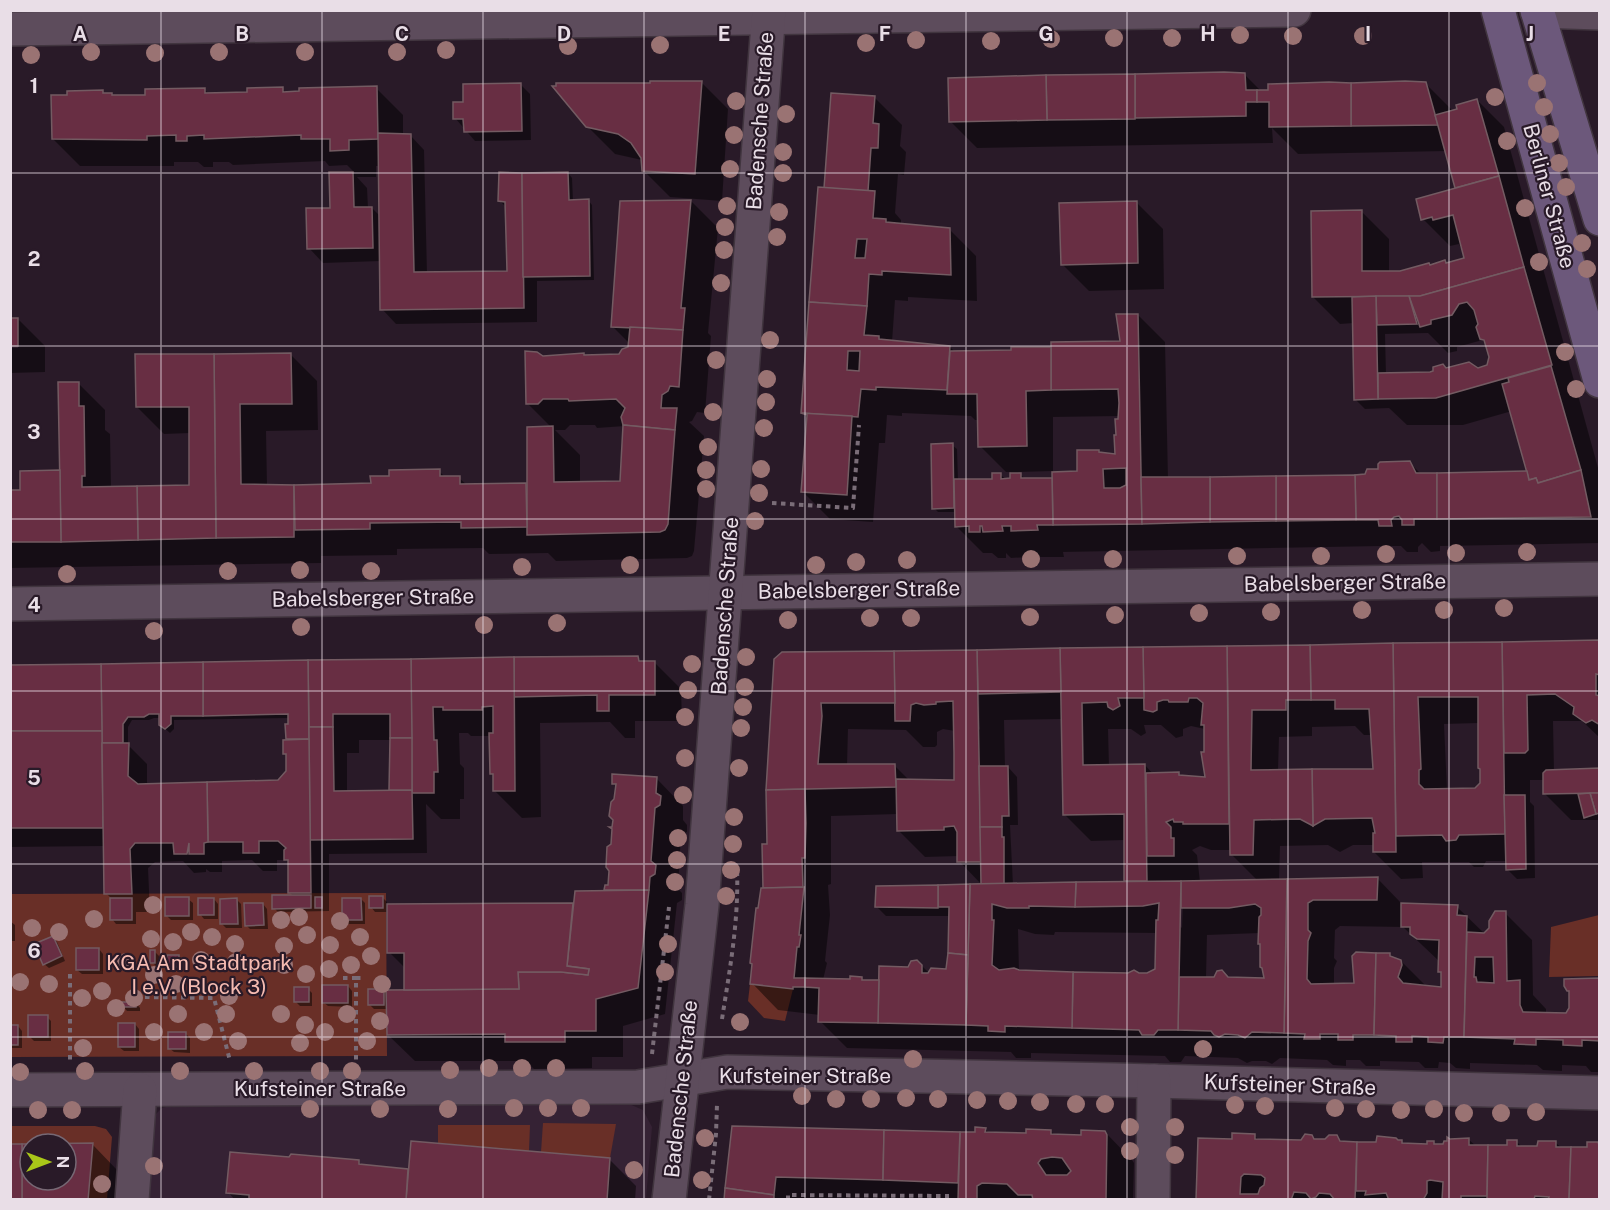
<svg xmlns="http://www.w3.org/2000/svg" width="1610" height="1210" font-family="'Public Sans',sans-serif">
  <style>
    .built { fill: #352234 }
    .green { fill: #692f27 }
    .shadow { fill: #0007; fill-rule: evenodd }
    .building { fill: #682e43; stroke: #735b62; stroke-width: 1.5; fill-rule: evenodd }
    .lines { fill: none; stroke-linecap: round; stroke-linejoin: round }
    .minor-casing { stroke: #41353f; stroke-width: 36 }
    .tertiary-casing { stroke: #41353f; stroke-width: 36 }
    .secondary-casing { stroke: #41353f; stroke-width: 36 }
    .path { stroke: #7a6d78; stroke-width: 4; stroke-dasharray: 4.5 4.5; stroke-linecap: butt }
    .minor { stroke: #5d4c5c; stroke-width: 33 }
    .tertiary { stroke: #5d4c5c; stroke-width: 33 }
    .secondary { stroke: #6c587b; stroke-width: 33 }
    .tree { fill: #9a7373 }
    .grid { fill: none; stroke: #e9dee7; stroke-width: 1.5; stroke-opacity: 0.55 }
    .labels { text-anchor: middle; stroke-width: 4.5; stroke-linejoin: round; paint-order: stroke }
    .street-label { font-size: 21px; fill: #e9dee7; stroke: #291a28 }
    .park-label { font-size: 21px; fill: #f6bbb1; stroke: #291a28 }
    .grid-label { font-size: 20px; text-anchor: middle; font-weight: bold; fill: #e9dee7; stroke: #291a28; stroke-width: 4.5; stroke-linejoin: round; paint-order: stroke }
  </style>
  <rect width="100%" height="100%" fill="#291a28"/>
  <path class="built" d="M627,1103L643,1110L652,1127L646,1199L146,1200L155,1115L162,1108L170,1106L236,1104Z"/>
  <g class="green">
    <path d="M386,893L387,1056L11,1057L10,894Z"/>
    <path d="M1599,915V976L1549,977L1551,927Z"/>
    <path d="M750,984L793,989L785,1021L764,1018L748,1001Z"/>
    <path d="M543,1123L616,1124L610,1158L541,1152Z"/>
    <path d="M438,1125H530L529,1151L438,1143Z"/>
    <path d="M10,1126H95L106,1129L112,1137L107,1199H88L93,1143L11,1144Z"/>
  </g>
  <g class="shadow">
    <path d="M1245,75L1261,91L1425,83L1453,111L1477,100L1504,127L1600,475V543L1440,546V551L1431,552L1422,543L1418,547V552H1407L1401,546H1382L1063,552L1064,557H1039L1034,552H1028L1029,557L1011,558L1006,553V558H998L992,553H983L956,526V512H938L934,508L952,445L957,449L958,480H994L1000,474L1006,480H1011V472H1006L979,445V420H975L971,416L902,413V416L887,415L885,443H879L873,522L830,519L803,492L808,419L803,413L826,189L875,98L902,125L900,146L906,152L904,175L898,174L895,213L901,220V225L949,229L976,256L977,301L908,297V301L895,300L892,342L950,347L955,352L1012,351L1121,342L1118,315H1138L1165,342L1168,479L1366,476L1410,463L1422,475L1529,473L1512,411L1463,425H1407L1389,408L1365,409L1355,399L1354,323L1340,324L1313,297L1362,212L1389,239V273H1400L1466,259L1459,244L1450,246L1423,219L1457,189L1447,151L1298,154L1272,128L1273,143L977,148L950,121ZM1428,333L1448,353L1457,351V347L1479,341L1481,338L1486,344L1490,357L1488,366L1478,370H1446L1430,374L1386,375L1385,334ZM1120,416L1116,456L1101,454L1079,473L1054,480H1026L1018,472L1053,471V417Z"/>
    <path d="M701,82L728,109L722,201L670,197L643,170L642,160L615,154L587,126L642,85Z"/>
    <path d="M521,85L530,94L531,140L475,141L455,118L464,104Z"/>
    <path d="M376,88L403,115V135H410L424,150L427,273H508L507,208L500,201L568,173L572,178L573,201L588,200L592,205L594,280L537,281V322L396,324L382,309L381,261L323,263L309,248L331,209L330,174L355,173L347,165L329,166L325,161L233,165L229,162H213V167H204L198,162H174V166H80L53,139L102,92L105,95L112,94L114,97L146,96L204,89L209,94L248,93L282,89L287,93ZM376,166H380L381,217L372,208H368L367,188L357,177H376Z"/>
    <path d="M691,201L718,228L708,333L711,336L705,413L697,412L692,421L689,422L704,436L694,551L692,556L687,558L556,561L548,553L489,554L483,548L397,549V555L321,556V563L10,568V491H21L61,472L78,383L105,410V430L110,434L111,488L191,486L190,433L164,434L137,407L290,354L317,381L318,430L266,431L267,485H372L439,471L446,478H459L467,485L528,484L552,428L527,403L542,357L620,356L630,348V344L613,327ZM570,425H595L597,428L625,426L622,482L580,483V455L555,430H565Z"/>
    <path d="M1136,202L1163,229L1164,289L1089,291L1062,264Z"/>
    <path d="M18,319L45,346V372L10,373V348H18Z"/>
    <path d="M1600,641V738L1582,721H1553L1554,771L1600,770V820H1571L1545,794L1544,780H1530V802L1534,806L1535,878L1517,879L1507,869V861H1486L1483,867H1474L1469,862H1422L1423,878L1401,879L1374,852V845H1353L1340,852L1328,845L1280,846L1279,880L1377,878L1403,905L1457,907L1485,934L1505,913L1532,940L1533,995L1546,1009V1014H1566L1570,1008L1571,993L1568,990L1600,980V1072H1591L1586,1066L1562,1065V1071L1543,1070L1537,1065L1470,1063V1069L1456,1068L1450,1063L1439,1062L1438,1068H1425L1419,1062L1380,1061V1066H1366L1360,1060H1346V1066L1333,1065L1327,1060L1280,1058L1272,1064L1266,1061H1252L1247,1063L1238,1058L1185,1056L1181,1062H1170L1165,1056L1031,1053V1058H1016L1011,1052L847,1048L820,1021V1015L778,1010L752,983L760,910L765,890L783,653ZM976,686H979L980,730L977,727ZM1063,719L1064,814L1091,841L1125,840V883L1013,885L1010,825H1018L1017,777L1008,767H1005L1004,720ZM1479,723L1482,784L1476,790H1447L1444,724ZM1144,725H1161L1176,738L1183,736V729L1191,726L1205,729L1206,778L1181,776L1178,774H1153L1145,765L1109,766L1108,729H1131L1141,736L1146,733ZM1355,726L1364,735H1372L1375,770L1278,771L1279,737L1312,736V727ZM848,729L906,730L923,747H935L937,745V732L943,729L955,731V781H910L895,766H847ZM898,814V830L925,857L959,856V861L983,886L876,906L886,916H950L947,971L930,974L922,966L909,968L880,982L864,981L861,978L851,981L823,980L827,963L825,961L830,915L828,885L831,884V816ZM1200,846L1211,850H1231V854L1258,881L1200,882L1197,855L1192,850ZM1180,901H1183L1182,928L1179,925ZM1340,926L1403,927L1440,962V971L1443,974L1442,989L1427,987L1401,961L1394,959L1390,954L1355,985H1334V968L1337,961L1334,958L1335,930ZM1018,929L1035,934L1054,935L1055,932L1157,933L1156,970L1148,975L1019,972ZM1260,933L1265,980L1206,978L1207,935Z"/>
    <path d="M638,658L643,663L654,662L681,689L682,721H635V738H625L610,722L540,723L541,817L522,818L495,791V777L491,774V736H471L468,733H459L460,764L464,768V799H460V819H441L426,804L427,853L329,854V911L278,912L274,908L293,896L289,892V863L285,860H277V871H263L252,860L222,861V872H210L206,869V872L194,873L183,861L155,862L148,868L150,912H136V924H116L112,919V899L106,893L105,846L10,847V666ZM154,718H160L161,725L170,733L174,729V720L289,718L287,739L290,741L285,753L288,756V771L279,782L147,785V764L128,745V727L132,720H149ZM359,740H391V789L393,792H347V753H359Z"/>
    <path d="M657,779L683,806V820L687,825V832L681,834L678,889L682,893V900L677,903L665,1014L623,1026V1057H592V1068L534,1069L526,1061H415L388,1035V1009H374L369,1004L383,990L388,995L405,991V968L389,952L388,912H375L371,907L383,898L387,902V906L575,904L606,892V886L610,887L617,786L613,783Z"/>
    <path d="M188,899L193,903V920H171L167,916Z"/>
    <path d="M214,899L218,904V919H204L200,914Z"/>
    <path d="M361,899L365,903V924H348L344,920Z"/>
    <path d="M237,900L241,904L242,928H226L222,924Z"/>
    <path d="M263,904L267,909L268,929H250L246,925Z"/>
    <path d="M10,921L15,925V941H10Z"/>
    <path d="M53,938L57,942L65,961L49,968L44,964Z"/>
    <path d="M99,949L103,954V974H82L77,970Z"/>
    <path d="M155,952L159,956V966H156L152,962Z"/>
    <path d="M179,956L183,960V971H173L169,966Z"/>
    <path d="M348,986L352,991V1007L328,1006L323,1002Z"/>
    <path d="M308,989L312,993V1006H300L296,1002Z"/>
    <path d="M136,1003L140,1008V1011H127L123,1006Z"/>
    <path d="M47,1017L51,1021V1041H34L29,1036Z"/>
    <path d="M135,1024L139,1029V1051H124L119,1047Z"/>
    <path d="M10,1026H18L22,1031V1048H10Z"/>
    <path d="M185,1033L190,1038V1053L174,1052L169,1048Z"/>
    <path d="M734,1128L977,1134L985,1129L990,1134L1027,1135L1051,1131L1055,1136H1082L1105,1132L1132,1160L1134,1163L1133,1200H726Z"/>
    <path d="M1254,1135L1260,1141L1326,1140L1337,1137L1343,1143L1378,1144L1401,1142L1404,1145H1428L1433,1142L1436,1145H1445L1451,1140L1468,1139L1476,1146L1508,1147L1516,1141L1522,1147L1539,1148L1556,1143L1562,1148L1589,1149L1597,1144L1600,1146V1200H1198L1234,1140Z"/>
    <path d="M30,1145V1180H66V1145H93L119,1172L117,1200H10Z"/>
    <path d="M609,1159L636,1186L635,1200H235L228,1192L358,1161L363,1166L410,1171Z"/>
  </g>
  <g class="building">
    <path d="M1224,72L1245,73L1246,90H1257V102H1246V116L1135,118V74Z"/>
    <path d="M1135,74V119L1047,120L1046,75Z"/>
    <path d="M1045,75H1046L1047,120L949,122L948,78Z"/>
    <path d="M650,81H702L695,174L642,171L641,158L631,143L618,134L586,127L552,86H556V83H650Z"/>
    <path d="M1405,81L1426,82L1438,125L1351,126V83Z"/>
    <path d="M1329,82L1351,83V126L1269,127V102H1257V90H1268V84Z"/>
    <path d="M521,83L522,131L464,132L463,119H453V102H463V84Z"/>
    <path d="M377,86L378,139L349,140V150L330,151V139H301V135L204,139V135L187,136V141H176V135L147,136V140L52,139L51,95H67V91L103,90V93H112V95H145V89L205,88V93L247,92V88L283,87V92L299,91V88Z"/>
    <path d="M831,93L875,96L873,123L879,124L878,148H871L868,191L824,188Z"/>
    <path d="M1477,99L1499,176L1455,188L1435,115L1457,109L1456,105Z"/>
    <path d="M378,133L411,134L414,272L507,271L505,202L498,201L499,172L522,173L524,308L380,310Z"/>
    <path d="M329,172H353L354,207H372L373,248L307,249L306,208H330Z"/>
    <path d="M568,172L569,200L589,199L590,276L523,277L522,173Z"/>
    <path d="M1499,176L1524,267L1420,296L1312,297L1311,211L1362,210V271H1400L1429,263L1430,265L1445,260L1446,263L1464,258L1453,215L1433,220L1432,217L1421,220L1416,199Z"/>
    <path d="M818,187L875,191L873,218L886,219V222L950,228L951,275L882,271V275L869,274L867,306L809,302ZM857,239H867L865,258H855Z"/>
    <path d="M691,200L681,308H685L683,330L611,327L620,201Z"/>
    <path d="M1137,201L1138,263L1061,265L1059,203Z"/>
    <path d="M1524,267L1552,365L1436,398L1378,399V373L1430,372L1433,371V367L1443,364L1446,368L1469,362L1478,368L1487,365L1489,357L1484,340L1480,339L1476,327L1478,324L1474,310L1467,302L1459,304L1452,315L1431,320V324L1420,327L1409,296H1420Z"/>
    <path d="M1376,296H1409L1417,324L1377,325Z"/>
    <path d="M1376,296L1378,399L1354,400L1352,297Z"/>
    <path d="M809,302L867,306L864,335L879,336V339L950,346L947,390L876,387V390L861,389L858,417L801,413ZM848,351H860L859,371L847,370Z"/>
    <path d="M1116,314H1138L1142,524L1053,525L1052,472L1077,471V450H1099V452L1115,454L1114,435H1116L1115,419H1118L1119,403L1118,389L1051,390V342L1120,341ZM1126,468V485L1120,488H1104L1103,469Z"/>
    <rect x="10" y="318" width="8" height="28"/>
    <path d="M630,327L683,330L679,387L670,386L668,391L662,395L661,408H677L675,430L623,425L621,417L625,408L616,399L569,401L568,399H543L538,404H526L525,351L537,352L543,356L584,353V355L619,354L622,349L628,347Z"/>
    <path d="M1011,347H1051V390L1026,391L1027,446L978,447L977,394H947L950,351L1011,350Z"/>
    <path d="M291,353L292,404H240L241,484L294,485V537L216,538L214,354Z"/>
    <path d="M135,354H214L216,538L138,540L137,486L189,485V407H136Z"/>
    <path d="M1551,366L1581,470L1538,483L1536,478L1529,480L1502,384L1509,382L1508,378Z"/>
    <path d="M58,382H79V406H84L85,476H82V487L137,486L138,540L61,542Z"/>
    <path d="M801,413L852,416L847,495L801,492L807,415Z"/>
    <path d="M623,425L675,430L668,524L665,530L660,532L527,535V427L553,426L554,482L620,481Z"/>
    <path d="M953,443L954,508L932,509L931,444Z"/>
    <path d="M1410,461L1416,473H1437V519H1414V525H1402V520L1399,516L1394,517L1391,520L1392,526H1379L1378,520H1356L1355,475L1365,474L1367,469H1378V464L1380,462Z"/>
    <path d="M440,469V476H460V484L526,483L527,527L461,528V522L370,523V529L295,530L294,485L371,483L370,476H389V470Z"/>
    <path d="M60,470L61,542H10V490H20V471Z"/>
    <path d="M1581,470L1591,517L1437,519V473L1527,471L1529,480L1536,478L1538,483Z"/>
    <path d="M992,473H1001V479L1010,478V473H1021V478H1052L1053,525H1037L1038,530L1011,531V526H1002L1003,531L983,532L982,526H980V532H969V526L955,527L954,479H992Z"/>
    <path d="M1355,475L1356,520L1276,521V476Z"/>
    <path d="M1276,476V521L1210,522V477Z"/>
    <path d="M1141,477H1210V522L1142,524Z"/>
    <path d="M1600,640V675L1596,674V695L1600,696V725L1592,720L1586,723L1573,714L1574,707L1555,694L1527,695L1528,750L1525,753H1504L1502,642Z"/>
    <path d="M1502,642L1505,834L1459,835L1456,840L1446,841L1442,835L1396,836L1393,643ZM1418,697H1478V768L1480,769V783L1475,788L1424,789L1419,784V770L1421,769Z"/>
    <path d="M1393,643L1396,852H1373V833H1375L1372,818L1325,819L1313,826L1312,769H1373L1369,709H1335V700H1311L1310,645Z"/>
    <path d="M1310,645L1311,700H1286V710H1252L1251,770L1312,769L1313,826L1300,819L1254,820L1253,855H1230L1227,646Z"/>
    <path d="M1227,646L1229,824H1183V822H1174L1173,819L1166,822L1171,827V838H1174V856H1147L1146,773L1179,772V775L1205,777L1201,752H1204V725H1201L1203,703L1197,698H1189L1188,702H1169L1168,700H1163L1157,702V710L1153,712L1144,710L1143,647Z"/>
    <path d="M1143,647L1144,698H1118L1120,706L1113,710L1108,707L1107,702L1082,703L1083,765L1145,764L1147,881H1124V814L1063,815L1060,648Z"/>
    <path d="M1060,648L1061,692L978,694L977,650Z"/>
    <path d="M977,650L981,862H957V832L954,826L944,827V830L897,831L896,779L954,780V753L953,701L936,702V704L924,705L916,703L911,705L910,721H895L894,651Z"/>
    <path d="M894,651L895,703H821L822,716L818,764H895L896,787L766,790L774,659L782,652Z"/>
    <path d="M638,656L639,661H655V695H609V711H597V695L514,697V657Z"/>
    <path d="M514,657L515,791H493V774H490L489,733H493V706L482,707V710H443V707H433L434,740H437L438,772H434V793H412L411,659Z"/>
    <path d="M411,659L412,738H390V714H333V727H309L308,660Z"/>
    <path d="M308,660L309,739H286L285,724H288V714L203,716V662Z"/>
    <path d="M203,662V716H171V724L165,729L159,725V714H149L144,717H128L123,724V743H102L101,664Z"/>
    <path d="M101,664L102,731H10V665Z"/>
    <path d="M309,727H333L334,791L412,790L413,839L310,840Z"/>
    <path d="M10,731H102L103,828H10Z"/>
    <path d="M390,738H412V790H389Z"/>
    <path d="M309,739L311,893H288V860H284V850L286,848L278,841H259V853H243V842H208L207,782L278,780L286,771V754H283V740Z"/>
    <path d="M102,743H129L128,776L138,784L207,782L208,842L204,843V854H189V843L187,854H174L173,843H135L130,849L132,894H104Z"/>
    <path d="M979,766H1008L1009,816H1002V827H980Z"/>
    <path d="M1600,768V793L1543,794V773L1546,770Z"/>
    <path d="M612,774L657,777L656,793L661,796L660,805L655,808L651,861L656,865L655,874L650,877L649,890H604L605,885H608L609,871L606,867L607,847L611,844L612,829L609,827H612L613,820L609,816L611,802L614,799L616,784H612Z"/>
    <path d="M805,789L806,823L805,858H802L803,887L763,888L762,844H767L766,790Z"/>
    <path d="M1590,793H1600V813L1596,814Z"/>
    <path d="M1590,793L1596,814L1584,818L1578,794Z"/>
    <path d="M1504,795H1525L1526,869L1506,870Z"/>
    <path d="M980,827H1002V837H1004V884H981Z"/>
    <path d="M1378,877L1377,900H1313L1308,903V930L1311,933L1308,941L1307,979L1311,984L1354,983L1352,956L1356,952L1376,953L1374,1035H1353V1040H1338V1034H1320V1039H1304L1305,1034L1284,1033L1287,879Z"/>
    <path d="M1287,879L1284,1033L1252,1032L1245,1038L1238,1035L1225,1034L1219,1037L1214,1035L1211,1031L1178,1030L1179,977H1214L1217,971L1222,970L1228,977L1264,978L1262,968L1260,967V944H1258L1259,917L1261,915V908L1255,904L1229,908H1181V881Z"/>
    <path d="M1181,881L1178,1030H1158L1154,1035H1142L1139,1030L1072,1028L1073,972L1128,973L1134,970L1139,973H1147L1155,969L1156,920H1158L1159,903L1143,906L1075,907L1076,882Z"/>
    <path d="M1076,882L1075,907L1029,906V908H1007L992,904V920H994L992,965L999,970L1014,968L1019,970L1073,972L1072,1028L1005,1026V1032L988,1031V1026L966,1025L970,884Z"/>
    <path d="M970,884L968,955L948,953L949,907H938V885Z"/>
    <path d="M938,885V908L875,907L876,886Z"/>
    <path d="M804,887L799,935H801L799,947H797L794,978H805V987H793V989L750,984L752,964L750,963L756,908H758L761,888Z"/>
    <path d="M649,890L638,988L596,999V1031H565V1042H505V1034L387,1035L386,990L519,989L518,972H561L588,975L589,969L567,966L575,891Z"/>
    <path d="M272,895H311V908L272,909Z"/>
    <rect x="369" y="896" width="14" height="12"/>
    <rect x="165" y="897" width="24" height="19"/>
    <rect x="315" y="897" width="7" height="11"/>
    <rect x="110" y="898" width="22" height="22"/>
    <rect x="198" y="898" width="16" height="17"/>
    <path d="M237,898L238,924H220V899Z"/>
    <path d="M342,898H361L362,920H342Z"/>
    <path d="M244,903H263L264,925L245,926Z"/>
    <path d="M573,903L567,966L589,969L588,975L561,972H518L519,989L404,990V953H387V904Z"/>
    <path d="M1401,903L1458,905L1457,915L1467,916L1464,1037H1444L1443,1043L1428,1042V1037L1412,1036V1042H1396V1036L1374,1035L1376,953H1390V956L1401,960L1402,965L1398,977L1403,983L1441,987V972H1438L1439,940L1417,939L1410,934V927H1401Z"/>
    <path d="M1495,911H1506L1507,981L1520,980V1005L1523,1012L1566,1013L1569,1008V991H1567L1564,986V979L1600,978V1041L1582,1040V1046L1563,1045V1040L1536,1039V1045L1514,1044L1515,1039L1464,1037L1467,932L1484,933L1489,928V921ZM1475,957H1493L1494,983L1477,982L1476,977H1474Z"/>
    <path d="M53,936L62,956L43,965L34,944Z"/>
    <rect x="76" y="948" width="23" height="22"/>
    <rect x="150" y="950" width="5" height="13"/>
    <path d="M948,953L968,955L966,1025L878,1023L879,966L908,967L911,961L917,960L922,965V973H928L931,968L946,969Z"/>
    <rect x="167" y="955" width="12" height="12"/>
    <path d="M850,976L862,977V980H879L878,1023L818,1022L819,988L805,987V978L850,979Z"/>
    <rect x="322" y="985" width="26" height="18"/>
    <rect x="294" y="987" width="15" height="15"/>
    <rect x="368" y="989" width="16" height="16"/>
    <rect x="122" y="1002" width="14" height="5"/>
    <rect x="28" y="1015" width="20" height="22"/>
    <rect x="118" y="1023" width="17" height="24"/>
    <rect x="10" y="1025" width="8" height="20"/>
    <rect x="168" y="1032" width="18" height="17"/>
    <path d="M732,1126L884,1130L883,1180L776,1177L774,1195L725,1188Z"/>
    <path d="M975,1127L986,1128L985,1132L1026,1133V1129L1051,1130V1134L1081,1135V1130L1105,1131L1107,1135L1106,1200H1033L1032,1195H1018L1007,1184L982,1183L977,1186V1200H958L960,1132H975ZM1052,1157L1062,1158L1071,1171L1067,1175H1046L1038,1163L1041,1159Z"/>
    <path d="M884,1130L960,1132L958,1183L883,1180Z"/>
    <path d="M1232,1133L1255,1134V1139L1301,1140L1305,1134L1312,1135L1314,1139H1325L1329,1135H1337L1340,1141L1357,1142L1355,1200H1335L1330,1194L1319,1193L1316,1197L1311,1199L1306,1193L1294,1192L1291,1200H1196L1198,1138L1232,1139ZM1244,1174L1261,1175L1265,1178L1264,1185L1260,1188L1258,1194H1240L1241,1177Z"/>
    <path d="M1377,1136L1396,1138L1398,1140H1402V1143L1427,1144V1141H1434V1144H1443L1444,1141H1447V1137L1450,1139L1469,1138V1145H1488L1487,1196H1461V1200H1442L1443,1182L1430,1180L1427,1181V1193L1423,1200H1389L1386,1193L1365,1195L1366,1191H1356L1357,1142H1376Z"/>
    <path d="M1507,1140H1517V1146H1537L1538,1141H1556V1147H1571L1569,1200H1548L1549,1197L1535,1196L1534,1199L1487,1200L1488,1145H1507Z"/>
    <path d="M411,1141L610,1158L607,1200H406Z"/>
    <path d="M1587,1142H1598L1600,1148V1199L1569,1200L1571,1147H1587Z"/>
    <path d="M93,1143L88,1200H22V1144ZM30,1144H66V1180H30Z"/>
    <rect x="10" y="1144" width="12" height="56"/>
    <path d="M230,1152L289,1157L291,1154L359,1160V1164L408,1169L406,1200H249V1195L226,1193Z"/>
    <path d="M725,1188L774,1195V1200H724Z"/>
  </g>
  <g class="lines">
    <defs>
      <g id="minor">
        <path d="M1537,11L1600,13"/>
        <path d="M10,29L1294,10"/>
        <path d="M10,604L1600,579"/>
        <path d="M10,1090L638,1087L727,1072L1116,1080L1600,1093"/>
        <path d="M132,1200L140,1090"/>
        <path d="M1153,1200L1154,1081"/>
      </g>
      <path id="tertiary" d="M669,1200L702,905L769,10"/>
      <g id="secondary">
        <path d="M1498,10L1600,381"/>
        <path d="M1537,10L1600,219"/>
      </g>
    </defs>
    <use href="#minor" class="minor-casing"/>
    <use href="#tertiary" class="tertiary-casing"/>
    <use href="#secondary" class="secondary-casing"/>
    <g class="path">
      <path d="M772,503L853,508L859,425"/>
      <path d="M70,974V1061"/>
      <path d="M343,978H356V1060"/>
      <path d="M356,978H364"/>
      <path d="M145,997L214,998L230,1061"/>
      <path d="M722,1019C730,968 739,920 737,868"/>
      <path d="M652,1054L669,907"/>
      <path d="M709,1200L716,1134L717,1104"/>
      <path d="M788,1200V1195L949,1196"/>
    </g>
    <use href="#minor" class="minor"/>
    <use href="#tertiary" class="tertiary"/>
    <use href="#secondary" class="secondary"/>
  </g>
  <g class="tree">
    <circle cx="1240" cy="35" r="9"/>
    <circle cx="1293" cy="36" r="9"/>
    <circle cx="1363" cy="36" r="9"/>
    <circle cx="1114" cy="38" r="9"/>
    <circle cx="1172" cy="38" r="9"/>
    <circle cx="1051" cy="39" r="9"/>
    <circle cx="916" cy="40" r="9"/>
    <circle cx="991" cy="41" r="9"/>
    <circle cx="866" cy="43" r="9"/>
    <circle cx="660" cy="45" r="9"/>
    <circle cx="568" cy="46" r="9"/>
    <circle cx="446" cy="50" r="9"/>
    <circle cx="91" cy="52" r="9"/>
    <circle cx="219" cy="52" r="9"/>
    <circle cx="305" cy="52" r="9"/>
    <circle cx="397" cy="52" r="9"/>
    <circle cx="155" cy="53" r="9"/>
    <circle cx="31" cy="55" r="9"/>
    <circle cx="1537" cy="83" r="9"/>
    <circle cx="1495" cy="97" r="9"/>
    <circle cx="736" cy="101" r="9"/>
    <circle cx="1544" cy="107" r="9"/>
    <circle cx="786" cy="114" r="9"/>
    <circle cx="1550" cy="134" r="9"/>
    <circle cx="734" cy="135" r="9"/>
    <circle cx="1507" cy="141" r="9"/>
    <circle cx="783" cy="152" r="9"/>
    <circle cx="1559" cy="163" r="9"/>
    <circle cx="730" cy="169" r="9"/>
    <circle cx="783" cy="173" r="9"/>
    <circle cx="1566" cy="187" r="9"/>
    <circle cx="727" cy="206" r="9"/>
    <circle cx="1525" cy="208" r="9"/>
    <circle cx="779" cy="212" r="9"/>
    <circle cx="725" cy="227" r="9"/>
    <circle cx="777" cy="237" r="9"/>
    <circle cx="1582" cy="243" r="9"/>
    <circle cx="724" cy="250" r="9"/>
    <circle cx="1539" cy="262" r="9"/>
    <circle cx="1587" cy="269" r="9"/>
    <circle cx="721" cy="283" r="9"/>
    <circle cx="770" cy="340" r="9"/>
    <circle cx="1565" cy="352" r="9"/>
    <circle cx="716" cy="360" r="9"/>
    <circle cx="767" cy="379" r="9"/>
    <circle cx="1576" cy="389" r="9"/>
    <circle cx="766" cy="402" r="9"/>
    <circle cx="713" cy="412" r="9"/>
    <circle cx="764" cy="428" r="9"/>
    <circle cx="708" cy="447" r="9"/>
    <circle cx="761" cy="469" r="9"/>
    <circle cx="706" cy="470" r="9"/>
    <circle cx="706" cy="489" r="9"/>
    <circle cx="759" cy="493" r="9"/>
    <circle cx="755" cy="521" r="9"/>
    <circle cx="1527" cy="552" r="9"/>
    <circle cx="1456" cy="553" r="9"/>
    <circle cx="1386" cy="554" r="9"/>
    <circle cx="1237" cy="556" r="9"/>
    <circle cx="1321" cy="556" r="9"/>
    <circle cx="1031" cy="559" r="9"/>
    <circle cx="1113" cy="559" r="9"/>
    <circle cx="907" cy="560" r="9"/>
    <circle cx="856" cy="562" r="9"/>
    <circle cx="630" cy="565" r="9"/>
    <circle cx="816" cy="565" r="9"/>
    <circle cx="522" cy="567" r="9"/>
    <circle cx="300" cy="570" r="9"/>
    <circle cx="228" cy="571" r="9"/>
    <circle cx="371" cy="571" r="9"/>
    <circle cx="67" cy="574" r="9"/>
    <circle cx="1504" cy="608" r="9"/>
    <circle cx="1362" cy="610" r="9"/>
    <circle cx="1444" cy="610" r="9"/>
    <circle cx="1271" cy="612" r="9"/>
    <circle cx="1199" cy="613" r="9"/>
    <circle cx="1115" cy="615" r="9"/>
    <circle cx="1030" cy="617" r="9"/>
    <circle cx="870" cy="618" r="9"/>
    <circle cx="911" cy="618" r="9"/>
    <circle cx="788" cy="620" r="9"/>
    <circle cx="557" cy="623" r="9"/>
    <circle cx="484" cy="625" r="9"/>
    <circle cx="301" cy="627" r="9"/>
    <circle cx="154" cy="631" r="9"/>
    <circle cx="746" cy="657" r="9"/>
    <circle cx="692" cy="664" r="9"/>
    <circle cx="745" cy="687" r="9"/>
    <circle cx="688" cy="690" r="9"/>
    <circle cx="743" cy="707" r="9"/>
    <circle cx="685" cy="717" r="9"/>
    <circle cx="741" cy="728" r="9"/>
    <circle cx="685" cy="758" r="9"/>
    <circle cx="739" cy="768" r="9"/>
    <circle cx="683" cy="795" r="9"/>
    <circle cx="734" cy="817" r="9"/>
    <circle cx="678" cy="838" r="9"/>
    <circle cx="733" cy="844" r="9"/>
    <circle cx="677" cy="860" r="9"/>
    <circle cx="731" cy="870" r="9"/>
    <circle cx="675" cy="882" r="9"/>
    <circle cx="726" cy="896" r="9"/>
    <circle cx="153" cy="905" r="9"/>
    <circle cx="299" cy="917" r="9"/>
    <circle cx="94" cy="919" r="9"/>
    <circle cx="281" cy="920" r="9"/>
    <circle cx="340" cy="921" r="9"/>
    <circle cx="32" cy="928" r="9"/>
    <circle cx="59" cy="932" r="9"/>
    <circle cx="191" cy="932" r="9"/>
    <circle cx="307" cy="935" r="9"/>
    <circle cx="212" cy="937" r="9"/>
    <circle cx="360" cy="937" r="9"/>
    <circle cx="151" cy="939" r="9"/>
    <circle cx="173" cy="942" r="9"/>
    <circle cx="235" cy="944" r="9"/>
    <circle cx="668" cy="944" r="9"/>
    <circle cx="330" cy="945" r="9"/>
    <circle cx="284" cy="946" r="9"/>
    <circle cx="371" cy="956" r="9"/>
    <circle cx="201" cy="960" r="9"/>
    <circle cx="126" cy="962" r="9"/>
    <circle cx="236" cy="962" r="9"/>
    <circle cx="284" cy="965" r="9"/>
    <circle cx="351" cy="965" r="9"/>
    <circle cx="329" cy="969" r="9"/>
    <circle cx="665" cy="972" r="9"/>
    <circle cx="306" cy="974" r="9"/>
    <circle cx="154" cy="975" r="9"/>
    <circle cx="20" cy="982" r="9"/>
    <circle cx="49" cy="984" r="9"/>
    <circle cx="176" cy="984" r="9"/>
    <circle cx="382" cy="984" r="9"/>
    <circle cx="102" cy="991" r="9"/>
    <circle cx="229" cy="996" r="9"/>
    <circle cx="82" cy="998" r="9"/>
    <circle cx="134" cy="998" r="9"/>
    <circle cx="116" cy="1008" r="9"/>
    <circle cx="178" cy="1014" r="9"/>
    <circle cx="226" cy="1014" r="9"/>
    <circle cx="281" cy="1014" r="9"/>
    <circle cx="347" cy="1014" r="9"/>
    <circle cx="380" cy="1021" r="9"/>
    <circle cx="740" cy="1022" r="9"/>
    <circle cx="305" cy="1025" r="9"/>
    <circle cx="154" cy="1032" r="9"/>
    <circle cx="204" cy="1032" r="9"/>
    <circle cx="325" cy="1032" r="9"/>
    <circle cx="238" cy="1041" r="9"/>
    <circle cx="367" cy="1041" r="9"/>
    <circle cx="300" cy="1043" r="9"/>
    <circle cx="83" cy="1048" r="9"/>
    <circle cx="1203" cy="1049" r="9"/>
    <circle cx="913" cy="1059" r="9"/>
    <circle cx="489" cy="1068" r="9"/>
    <circle cx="522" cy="1068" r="9"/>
    <circle cx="556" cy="1068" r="9"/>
    <circle cx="450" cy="1070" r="9"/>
    <circle cx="85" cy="1071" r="9"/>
    <circle cx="180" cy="1071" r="9"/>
    <circle cx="254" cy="1071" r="9"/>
    <circle cx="320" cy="1071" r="9"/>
    <circle cx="352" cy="1071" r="9"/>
    <circle cx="20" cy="1072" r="9"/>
    <circle cx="802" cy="1096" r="9"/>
    <circle cx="906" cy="1098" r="9"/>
    <circle cx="836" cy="1099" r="9"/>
    <circle cx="871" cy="1099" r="9"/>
    <circle cx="938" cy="1099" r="9"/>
    <circle cx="977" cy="1100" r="9"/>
    <circle cx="1008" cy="1101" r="9"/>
    <circle cx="1040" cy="1102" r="9"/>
    <circle cx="1076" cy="1104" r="9"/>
    <circle cx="1105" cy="1104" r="9"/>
    <circle cx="1235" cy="1105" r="9"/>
    <circle cx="1265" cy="1106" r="9"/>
    <circle cx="514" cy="1108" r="9"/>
    <circle cx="548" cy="1108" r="9"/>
    <circle cx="581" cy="1108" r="9"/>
    <circle cx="1335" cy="1108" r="9"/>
    <circle cx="310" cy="1109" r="9"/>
    <circle cx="380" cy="1109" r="9"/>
    <circle cx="448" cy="1109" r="9"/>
    <circle cx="1366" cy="1109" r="9"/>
    <circle cx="1434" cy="1109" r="9"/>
    <circle cx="38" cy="1110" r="9"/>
    <circle cx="72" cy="1110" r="9"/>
    <circle cx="1401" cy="1110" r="9"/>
    <circle cx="1536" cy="1112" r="9"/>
    <circle cx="1464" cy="1113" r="9"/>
    <circle cx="1501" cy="1113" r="9"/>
    <circle cx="1130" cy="1127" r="9"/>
    <circle cx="1175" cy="1127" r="9"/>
    <circle cx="705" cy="1138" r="9"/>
    <circle cx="1130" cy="1151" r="9"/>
    <circle cx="1175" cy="1155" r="9"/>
    <circle cx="154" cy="1166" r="9"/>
    <circle cx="634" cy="1170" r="9"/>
    <circle cx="702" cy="1180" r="9"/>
    <circle cx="102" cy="1184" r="9"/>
  </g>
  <path class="grid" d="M161,10V1200M322,10V1200M483,10V1200M644,10V1200M805,10V1200M966,10V1200M1127,10V1200M1288,10V1200M1449,10V1200M10,173H1600M10,346H1600M10,519H1600M10,691H1600M10,864H1600M10,1037H1600"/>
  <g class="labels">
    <g class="street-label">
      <text transform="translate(760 121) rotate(-86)" y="7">Badensche Straße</text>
      <text transform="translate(1549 196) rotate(75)" y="7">Berliner Straße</text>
      <text transform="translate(1345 583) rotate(-1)" y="7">Babelsberger Straße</text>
      <text transform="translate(859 590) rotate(-1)" y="7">Babelsberger Straße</text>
      <text transform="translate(373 598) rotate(-1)" y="7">Babelsberger Straße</text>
      <text transform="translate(725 606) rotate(-86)" y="7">Badensche Straße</text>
      <text x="805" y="1083">Kufsteiner Straße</text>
      <text transform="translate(1290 1085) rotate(2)" y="7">Kufsteiner Straße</text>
      <text x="320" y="1096">Kufsteiner Straße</text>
      <text transform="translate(681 1089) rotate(-84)" y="7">Badensche Straße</text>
    </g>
    <g class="park-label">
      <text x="199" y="970">KGA Am Stadtpark<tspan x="199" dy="24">I e.V. (Block 3)</tspan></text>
    </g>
  </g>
  <g class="grid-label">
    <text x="80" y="41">A</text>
    <text x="242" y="41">B</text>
    <text x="402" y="41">C</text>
    <text x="564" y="41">D</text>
    <text x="724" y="41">E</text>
    <text x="885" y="41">F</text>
    <text x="1046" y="41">G</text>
    <text x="1208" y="41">H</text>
    <text x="1368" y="41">I</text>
    <text x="1530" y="41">J</text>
    <text x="34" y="93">1</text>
    <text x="34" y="266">2</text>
    <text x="34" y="439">3</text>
    <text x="34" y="612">4</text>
    <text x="34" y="785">5</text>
    <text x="34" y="958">6</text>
  </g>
  <rect width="1610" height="1210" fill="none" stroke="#e9dee7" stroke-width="24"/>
  <g transform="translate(48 1162) rotate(90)"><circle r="28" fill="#291a28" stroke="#766874" stroke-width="1.5"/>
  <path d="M0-4.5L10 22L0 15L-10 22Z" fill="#aac719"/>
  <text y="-9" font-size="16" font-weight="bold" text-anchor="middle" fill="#e9dee7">N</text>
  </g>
</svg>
